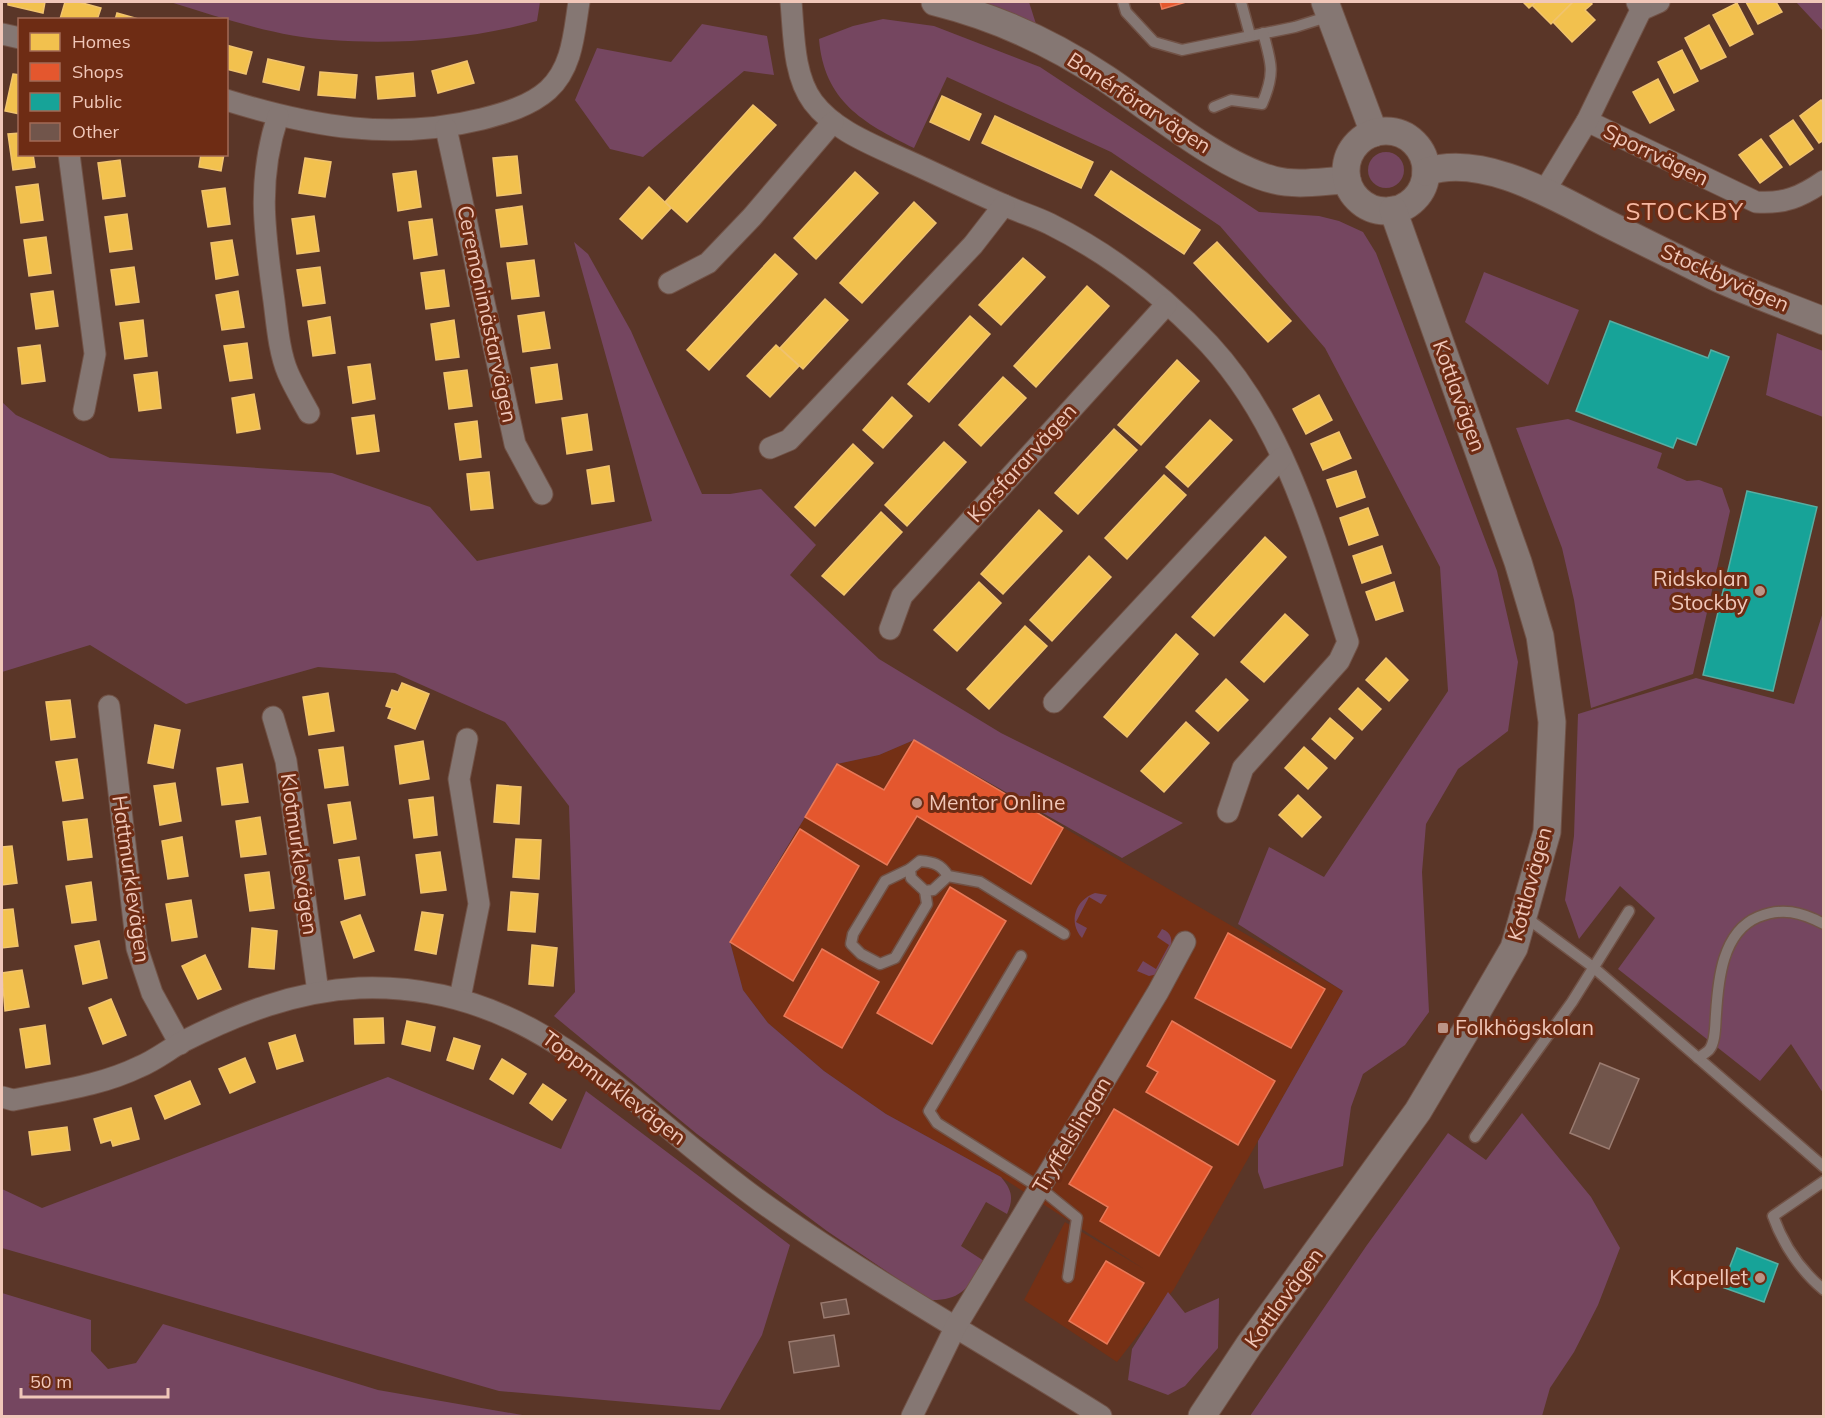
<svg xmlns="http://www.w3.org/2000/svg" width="1825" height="1418" font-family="Mulish,sans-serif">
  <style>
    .built { fill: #743015 }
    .green { fill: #754660 }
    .homes { fill: #f2c14e; stroke: #f1c36e; stroke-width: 1.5 }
    .shops { fill: #e4572e; stroke: #e87958; stroke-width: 1.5 }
    .public { fill: #17a398; stroke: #58aea2; stroke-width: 1.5 }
    .building { fill: #71554b; stroke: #9a7b70; stroke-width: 1.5 }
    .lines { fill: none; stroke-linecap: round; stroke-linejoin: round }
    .service-casing { stroke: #715246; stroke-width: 13 }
    .minor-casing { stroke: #715246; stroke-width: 23 }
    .tertiary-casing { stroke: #715246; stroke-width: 29 }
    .service { stroke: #857773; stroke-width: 10 }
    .minor { stroke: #857773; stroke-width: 21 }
    .tertiary { stroke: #857773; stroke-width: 27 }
    .poi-dot { fill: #bc9486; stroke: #6e2c14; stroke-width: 2 }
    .labels { text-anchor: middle; stroke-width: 6; stroke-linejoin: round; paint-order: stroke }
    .street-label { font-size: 21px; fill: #f0c7b9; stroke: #6e2c14 }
    .poi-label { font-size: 21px; fill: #f0c7b9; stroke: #6e2c14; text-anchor: end }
    .quarter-label { font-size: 24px; letter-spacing: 1.5px; fill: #f7b8a2; stroke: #6e2c14 }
  </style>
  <rect width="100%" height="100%" fill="#5a3628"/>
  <path class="built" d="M914,740L1343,991L1174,1289L1117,1362L1024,1300L1065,1222L1144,1269L1001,1177L886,1114L824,1071L768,1023L743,990L730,942L837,764L879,755Z"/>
  <g class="green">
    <path d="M170,2H540L537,21C472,39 399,45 331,40C277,37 222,18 170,2Z"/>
    <path d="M981,2H1029L1036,24Z"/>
    <path d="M1796,2H1823V31Z"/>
    <path d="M883,19L934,26L1040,67L1259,212L1319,216L1339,221L1363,232L1376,253L1497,571L1518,662L1508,731L1458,769L1426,824L1422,872L1429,1012L1405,1045L1363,1074L1351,1107L1343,1166L1264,1189L1258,1172V1141L1343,991L1238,924L1269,847L1324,877L1448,691L1440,567L1325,348L1220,226L1111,152L947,77L914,148C863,123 824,101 819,39L853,26Z"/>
    <path d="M702,24L767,36L774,75L744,71L643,157L610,149L575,100L597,48L671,62Z"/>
    <circle cx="1386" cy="170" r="18"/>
    <path d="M574,242L588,254L631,331L702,494H730L761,489L816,545L790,575L879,659L1001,733L1183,823L1122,858L914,740L879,755L837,764L730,942L743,990L768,1023L824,1071L886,1114L1001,1177C1012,1190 1014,1198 1007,1214L986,1202L961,1246L984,1261C969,1287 962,1301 929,1300L827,1231L697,1134L554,1016L575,992L569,806L505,722L395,673L318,667L186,704L90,645L2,672V402L16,415L110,458L332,473L430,507L477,561L652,521Z"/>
    <path d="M1484,272L1579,310L1548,385L1465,322Z"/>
    <path d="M1777,333L1823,351V417L1766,395Z"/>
    <path d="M1568,419L1662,453L1657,468L1687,481L1699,480L1722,488L1730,511L1693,674L1591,708L1574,600L1562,548L1516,428Z"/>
    <path d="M1823,612V1093L1791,1044L1760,1081L1618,969L1655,918L1620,886L1579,939L1565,900L1574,836L1578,714L1696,678L1794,704Z"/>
    <path d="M1095,893L1107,895L1101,904L1089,897L1076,922L1087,928L1082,938C1068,922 1075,900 1095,893Z"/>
    <path d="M1162,929C1182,936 1165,962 1158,974L1149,976L1137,971L1143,961L1156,969L1169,945L1157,937Z"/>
    <path d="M388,1077L561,1149L586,1091L790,1245L762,1335L720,1410L499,1391L2,1248V1189L42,1208Z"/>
    <path d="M1522,1113L1591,1197L1620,1248L1598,1305L1574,1352L1550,1388L1542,1416H1250L1367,1245L1448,1133L1486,1160Z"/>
    <path d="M1168,1292L1185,1313L1219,1298L1218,1348L1185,1386L1168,1395L1128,1380L1132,1349Z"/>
    <path d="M2,1293L91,1320V1351L108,1369L136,1363L163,1324L378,1390L528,1416H2Z"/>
  </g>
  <g class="homes">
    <path d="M8,2H45L43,13L8,5Z"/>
    <path d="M65,2H79L101,8L97,20L60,19Z"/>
    <path d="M1523,2H1536L1529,8Z"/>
    <path d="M1536,2H1573L1551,24L1532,5Z"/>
    <path d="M1573,2H1590L1592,4L1585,10L1595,20L1572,42L1553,22Z"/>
    <path d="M1746,2H1776L1782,12L1758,24Z"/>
    <path d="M1737,3L1753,34L1730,46L1713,15Z"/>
    <path d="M117,13L142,20H115Z"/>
    <path d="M1709,25L1726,57L1701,69L1685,38Z"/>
    <path d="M226,45L252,52L246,74L226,69Z"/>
    <path d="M1682,50L1698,81L1674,93L1658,62Z"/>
    <path d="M268,59L304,67L299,90L263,82Z"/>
    <path d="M467,61L474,83L438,93L432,71Z"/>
    <path d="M320,72L357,75L355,98L318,95Z"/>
    <path d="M413,73L415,96L378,99L376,77Z"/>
    <path d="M13,74L20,75V114L5,111Z"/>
    <path d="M1658,79L1674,110L1650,123L1633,92Z"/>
    <path d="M942,96L981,114L969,140L930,122Z"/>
    <path d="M1821,100L1824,104V140L1819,143L1800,116Z"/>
    <path d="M753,105L776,125L687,222L665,202Z"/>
    <path d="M995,116L1093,162L1081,188L982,143Z"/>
    <path d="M1793,120L1813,149L1790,165L1770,136Z"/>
    <path d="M20,133V154H33L35,167L13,170L8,134Z"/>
    <path d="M1761,139L1782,167L1760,183L1739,155Z"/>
    <path d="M201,154H224L221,171L199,167Z"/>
    <path d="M517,156L521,193L497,196L493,158Z"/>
    <path d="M305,158L331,162L325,197L299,193Z"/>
    <path d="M120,160L125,196L103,199L98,163Z"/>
    <path d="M416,171L421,207L398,211L393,174Z"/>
    <path d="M1111,171L1200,230L1184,254L1095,195Z"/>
    <path d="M855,172L878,193L816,259L794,238Z"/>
    <path d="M38,184L43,220L21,223L16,187Z"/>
    <path d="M649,187L671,208L642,239L620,219Z"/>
    <path d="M225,188L230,224L208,227L202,191Z"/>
    <path d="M914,202L936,223L862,303L840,283Z"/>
    <path d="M522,206L527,244L501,247L496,210Z"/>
    <path d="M127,214L132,249L110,252L105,217Z"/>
    <path d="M314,216L319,251L297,254L292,219Z"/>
    <path d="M432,219L437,255L414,259L409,222Z"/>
    <path d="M46,237L51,273L29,276L24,240Z"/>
    <path d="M232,240L238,275L216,279L211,243Z"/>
    <path d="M1217,242L1291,321L1268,342L1194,263Z"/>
    <path d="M775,254L797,274L709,370L687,350Z"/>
    <path d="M1023,258L1045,277L1001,325L979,305Z"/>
    <path d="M534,260L539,296L512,299L507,263Z"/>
    <path d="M134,267L139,302L116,305L111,270Z"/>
    <path d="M320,267L325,303L303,306L297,270Z"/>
    <path d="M444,270L449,306L426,309L421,273Z"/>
    <path d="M1087,286L1109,306L1036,387L1014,366Z"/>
    <path d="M53,291L58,326L36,329L31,294Z"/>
    <path d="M238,291L244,327L222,330L216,295Z"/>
    <path d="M825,299L848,320L803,369L780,348Z"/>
    <path d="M544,312L550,348L523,352L518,316Z"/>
    <path d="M970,316L990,334L929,402L908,384Z"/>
    <path d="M330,317L335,353L313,356L308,321Z"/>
    <path d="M143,320L147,356L125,359L120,323Z"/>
    <path d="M454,320L459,357L436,360L431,324Z"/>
    <path d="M247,343L252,378L230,381L224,346Z"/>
    <path d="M40,345L45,381L22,384L18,348Z"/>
    <path d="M776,345L799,366L770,397L747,376Z"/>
    <path d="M1177,360L1199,381L1141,445L1118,425Z"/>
    <path d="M370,364L375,399L353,403L348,367Z"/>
    <path d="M557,364L562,399L536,403L531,368Z"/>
    <path d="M467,370L472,406L449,409L444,373Z"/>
    <path d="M157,372L161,408L139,411L134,375Z"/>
    <path d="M1003,377L1026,398L981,446L959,425Z"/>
    <path d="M254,394L260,429L237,433L232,398Z"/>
    <path d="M1319,395L1332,420L1306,434L1293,409Z"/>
    <path d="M892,397L912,416L883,448L863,430Z"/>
    <path d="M587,414L592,450L567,454L562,418Z"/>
    <path d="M374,415L379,451L357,454L352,418Z"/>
    <path d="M1210,420L1232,440L1188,487L1166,467Z"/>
    <path d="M477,421L481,457L460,460L455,424Z"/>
    <path d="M1114,429L1137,450L1078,514L1055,493Z"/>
    <path d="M1339,432L1351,458L1323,470L1311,444Z"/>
    <path d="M944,442L966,462L907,526L885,505Z"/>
    <path d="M853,444L873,463L815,526L795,507Z"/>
    <path d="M609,466L614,501L592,504L587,470Z"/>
    <path d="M1356,471L1365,497L1337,507L1327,480Z"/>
    <path d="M489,472L493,508L471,510L467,474Z"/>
    <path d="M1164,475L1186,495L1127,559L1105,538Z"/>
    <path d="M1368,508L1378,535L1349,545L1340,518Z"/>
    <path d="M1039,510L1062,531L1003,594L981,574Z"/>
    <path d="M881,512L902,532L844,595L822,576Z"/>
    <path d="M1265,537L1286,557L1214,636L1192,617Z"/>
    <path d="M1382,546L1391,573L1362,583L1353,556Z"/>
    <path d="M1089,556L1111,577L1052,641L1030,620Z"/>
    <path d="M979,582L1001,603L957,651L934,630Z"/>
    <path d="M1394,582L1403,611L1376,620L1366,592Z"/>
    <path d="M1285,614L1308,635L1264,682L1241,662Z"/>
    <path d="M1025,626L1047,646L989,709L967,689Z"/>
    <path d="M1176,634L1198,654L1127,737L1104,717Z"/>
    <path d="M1386,658L1408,680L1389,701L1366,680Z"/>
    <path d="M1226,679L1248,700L1218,731L1196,711Z"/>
    <path d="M402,683L429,694L415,729L388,718L392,708L386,706L392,690L398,692Z"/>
    <path d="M1358,688L1381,709L1362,730L1339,709Z"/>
    <path d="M328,693L334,731L309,735L303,697Z"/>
    <path d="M70,700L75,737L51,740L46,702Z"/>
    <path d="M1330,718L1353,738L1335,759L1312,739Z"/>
    <path d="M1186,722L1209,743L1164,792L1141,771Z"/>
    <path d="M155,725L180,730L173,768L148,763Z"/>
    <path d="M423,741L429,779L400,784L395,746Z"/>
    <path d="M343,747L348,785L325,788L319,750Z"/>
    <path d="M1304,747L1327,768L1308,789L1285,768Z"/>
    <path d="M77,759L83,798L63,801L56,762Z"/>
    <path d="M242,764L248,802L222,805L217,768Z"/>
    <path d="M175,783L181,821L160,825L154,786Z"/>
    <path d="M497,785L521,787L519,824L494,822Z"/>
    <path d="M1298,795L1321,817L1302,837L1279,815Z"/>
    <path d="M433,797L437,835L414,838L409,800Z"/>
    <path d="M350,802L356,839L334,843L328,805Z"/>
    <path d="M260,817L266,854L241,857L236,821Z"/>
    <path d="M87,819L92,857L68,860L63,822Z"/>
    <path d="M182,837L188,876L168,879L162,841Z"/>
    <path d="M516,839L541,840L539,879L513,877Z"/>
    <path d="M12,846L17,883L2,885V847Z"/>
    <path d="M440,852L446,890L421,893L416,855Z"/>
    <path d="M359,857L365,895L345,899L339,860Z"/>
    <path d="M269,872L274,908L250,911L245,875Z"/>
    <path d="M91,882L96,920L72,923L66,886Z"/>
    <path d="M511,892L538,894L535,932L508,930Z"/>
    <path d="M191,900L197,937L172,941L166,904Z"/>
    <path d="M13,909L18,946L2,948V910Z"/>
    <path d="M422,912L443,915L436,954L415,950Z"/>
    <path d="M360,915L374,951L354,958L341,922Z"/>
    <path d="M252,928L277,931L274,969L249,967Z"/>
    <path d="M99,941L107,978L83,984L75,946Z"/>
    <path d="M532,945L557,948L553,986L529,984Z"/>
    <path d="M205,955L221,989L198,999L182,966Z"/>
    <path d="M22,970L29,1007L5,1011L2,973Z"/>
    <path d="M111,999L126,1035L103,1044L89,1008Z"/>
    <path d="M383,1018L384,1043L355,1044L354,1019Z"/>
    <path d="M407,1021L435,1027L430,1051L402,1044Z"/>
    <path d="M45,1025L50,1064L26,1068L20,1029Z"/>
    <path d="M295,1035L303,1061L277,1069L269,1043Z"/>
    <path d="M454,1038L480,1046L473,1069L447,1060Z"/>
    <path d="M245,1058L255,1082L230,1093L219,1069Z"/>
    <path d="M502,1059L526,1074L513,1094L490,1079Z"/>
    <path d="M190,1081L200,1104L165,1119L155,1096Z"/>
    <path d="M543,1084L566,1100L552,1120L530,1103Z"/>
    <path d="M131,1108L139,1139L113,1146L111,1140L101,1143L94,1119Z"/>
    <path d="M67,1127L70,1150L32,1155L29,1132Z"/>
  </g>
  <g class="shops">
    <path d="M1160,2H1186L1162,9Z"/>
    <path d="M914,740L1063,828L1031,884L917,816L887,865L805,817L837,764L884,790Z"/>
    <path d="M800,829L859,866L793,981L730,942Z"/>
    <path d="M950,887L1006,921L932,1044L877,1013Z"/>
    <path d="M1228,933L1325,989L1291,1048L1195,998Z"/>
    <path d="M822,949L879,982L842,1048L784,1016Z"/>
    <path d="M1172,1021L1275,1081L1238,1145L1146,1092L1158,1072L1147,1066Z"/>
    <path d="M1114,1109L1212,1167L1159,1256L1100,1221L1108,1207L1069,1184Z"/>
    <path d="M1106,1261L1144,1283L1107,1344L1069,1321Z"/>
  </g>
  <g class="public">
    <path d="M1610,321L1708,358L1711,350L1729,357L1696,445L1677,438L1673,448L1576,411Z"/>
    <path d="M1747,491L1817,507L1773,691L1703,675Z"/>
    <path d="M1737,1248L1778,1264L1764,1302L1722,1287Z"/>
  </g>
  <g class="building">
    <path d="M1600,1063L1639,1079L1609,1149L1570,1133Z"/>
    <path d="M846,1299L849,1314L824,1318L821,1303Z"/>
    <path d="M834,1335L839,1366L794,1373L789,1342Z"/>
  </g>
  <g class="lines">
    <defs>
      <g id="service">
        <path d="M1123,2L1126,12L1154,42L1182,50L1295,27L1330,16"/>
        <path d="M1241,2L1250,35"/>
        <path d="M1214,107L1231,100L1262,104C1275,74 1272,64 1263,33"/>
        <path d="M910,869L885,881L853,934L851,944L861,954L880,964L895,958L927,904L925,891"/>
        <path d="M948,876L933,890L925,891L911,878L910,869L920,861C933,862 941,864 948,876L980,882L1064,934"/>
        <path d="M1524,916L1593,967L1824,1167"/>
        <path d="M1021,956L929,1111L937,1123L1040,1188L1077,1218L1068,1277"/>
        <path d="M1698,1058C1701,1056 1706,1053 1709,1050C1716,1042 1715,1024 1716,1014C1718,981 1722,932 1758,917C1782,907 1801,912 1824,924"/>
        <path d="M1475,1137L1572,1002L1629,911"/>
        <path d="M1824,1181L1773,1216C1783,1244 1801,1271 1824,1290"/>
      </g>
      <g id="minor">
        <path d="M791,2C794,34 793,75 813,102C834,130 871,144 901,158C935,173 969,190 1004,205C1019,212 1036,217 1050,224C1110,254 1163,295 1209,344C1285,426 1315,539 1348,642L1339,661L1243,768L1228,812"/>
        <path d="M1641,10L1659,2"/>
        <path d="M2,34L20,38"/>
        <path d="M226,100C313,127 392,141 482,119C505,113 530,106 548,90C573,67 574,32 579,2"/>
        <path d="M278,116C256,182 265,235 274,301C277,324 279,352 288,373C294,387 302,400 309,413"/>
        <path d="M1587,121L1756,202C1784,204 1801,197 1824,181"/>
        <path d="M446,128L515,444L542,494"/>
        <path d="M69,154L95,354L84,410"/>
        <path d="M1544,192L1587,121L1641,10L1637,2"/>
        <path d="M669,283L708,263L752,217L833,122"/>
        <path d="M770,448L789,440L973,245L1004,205"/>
        <path d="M890,629L902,596L1166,305"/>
        <path d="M1054,702L1281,458"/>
        <path d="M109,706L137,948L152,993L180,1044"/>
        <path d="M273,717L286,761L318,992"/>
        <path d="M460,998L479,904L459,779L467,739"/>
        <path d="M2,1097L13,1100C56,1091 100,1086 139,1067C154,1061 168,1050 182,1042C237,1014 296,991 359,988C534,981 630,1107 760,1201C869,1279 988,1345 1101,1416"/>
        <path d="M912,1416L956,1326L1158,992L1185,942"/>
      </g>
      <g id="tertiary">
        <path d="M935,2C995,17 1054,44 1105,78C1152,109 1221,167 1274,180C1297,186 1323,181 1347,180"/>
        <path d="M1325,2L1374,133"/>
        <circle cx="1386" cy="171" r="40"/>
        <path d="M1426,172C1484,152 1560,200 1610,225C1644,242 1679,259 1713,276C1749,293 1787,306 1824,321"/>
        <path d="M1202,1416L1249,1345L1418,1111L1471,1022L1514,948L1547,832L1552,722L1540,636L1518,562L1393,210"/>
      </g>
    </defs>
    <use href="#service" class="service-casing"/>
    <use href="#minor" class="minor-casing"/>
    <use href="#tertiary" class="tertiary-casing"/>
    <use href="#service" class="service"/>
    <use href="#minor" class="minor"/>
    <use href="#tertiary" class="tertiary"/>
  </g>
  <g class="poi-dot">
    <circle cx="1760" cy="591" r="6"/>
    <circle cx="917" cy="803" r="6"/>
    <rect x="1437" y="1022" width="12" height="12" rx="3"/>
    <circle cx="1760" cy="1278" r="6"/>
  </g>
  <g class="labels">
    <g class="street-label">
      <text transform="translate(1139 103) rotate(33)" y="7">Banérförarvägen</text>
      <text transform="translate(1656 155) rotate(26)" y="7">Sporrvägen</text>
      <text transform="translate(1725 278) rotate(24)" y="7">Stockbyvägen</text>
      <text transform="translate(487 314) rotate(78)" y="7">Ceremonimästarvägen</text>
      <text transform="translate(1459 396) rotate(70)" y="7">Kottlavägen</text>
      <text transform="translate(1022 463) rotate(-48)" y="7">Korsfararvägen</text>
      <text transform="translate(299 854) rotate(82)" y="7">Klotmurklevägen</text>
      <text transform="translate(131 879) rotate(82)" y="7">Hattmurklevägen</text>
      <text transform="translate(1530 884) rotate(-75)" y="7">Kottlavägen</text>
      <text transform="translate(614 1088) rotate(37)" y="7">Toppmurklevägen</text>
      <text transform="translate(1072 1135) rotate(-59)" y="7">Tryffelslingan</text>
      <text transform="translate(1284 1298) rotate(-54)" y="7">Kottlavägen</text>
    </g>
    <g class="poi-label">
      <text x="1748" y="586">Ridskolan<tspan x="1748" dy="24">Stockby</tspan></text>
      <text x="929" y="810" text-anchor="start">Mentor Online</text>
      <text x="1455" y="1035" text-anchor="start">Folkhögskolan</text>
      <text x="1748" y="1285">Kapellet</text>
    </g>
    <g class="quarter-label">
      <text x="1685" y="220">STOCKBY</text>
    </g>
  </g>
  <rect width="1825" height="1418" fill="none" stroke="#f0c7b9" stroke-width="6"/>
  <rect x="18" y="18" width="210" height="138" fill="#6e2c14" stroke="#a26a56" stroke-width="1.5"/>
  <rect x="30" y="33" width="30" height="18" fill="#f2c14e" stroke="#a26a56" stroke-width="1.5"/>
  <text x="72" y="48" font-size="18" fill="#f0c7b9">Homes</text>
  <rect x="30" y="63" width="30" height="18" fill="#e4572e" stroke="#a26a56" stroke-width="1.5"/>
  <text x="72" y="78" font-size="18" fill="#f0c7b9">Shops</text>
  <rect x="30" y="93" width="30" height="18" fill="#17a398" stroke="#a26a56" stroke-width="1.5"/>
  <text x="72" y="108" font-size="18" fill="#f0c7b9">Public</text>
  <rect x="30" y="123" width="30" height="18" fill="#71554b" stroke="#a26a56" stroke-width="1.5"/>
  <text x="72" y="138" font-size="18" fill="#f0c7b9">Other</text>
  <path d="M21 1388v9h147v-9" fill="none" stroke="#f0c7b9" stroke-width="3"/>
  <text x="30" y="1388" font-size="18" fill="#f0c7b9" stroke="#6e2c14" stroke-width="4.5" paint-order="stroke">50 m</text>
</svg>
